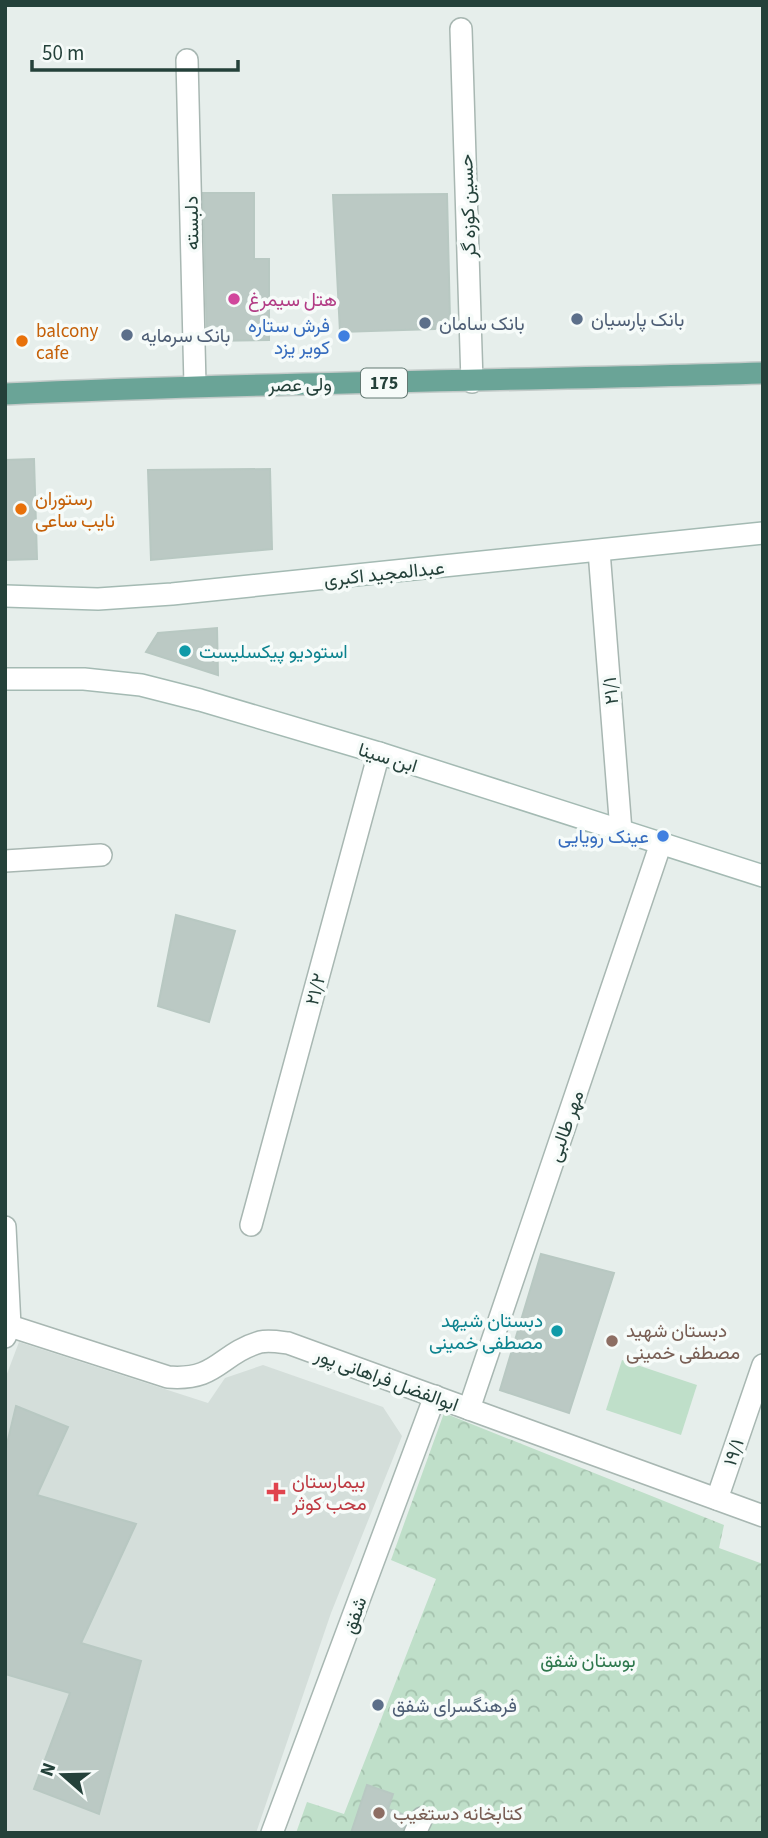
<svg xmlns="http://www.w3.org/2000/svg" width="768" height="1838" font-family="'Source Sans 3',Vazirmatn,sans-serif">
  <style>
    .built { fill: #d4deda }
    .park { fill: url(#park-crowns) }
    .garden { fill: #bfdfc9 }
    .building { fill: #bbc9c4; stroke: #b8c8c2; stroke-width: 2 }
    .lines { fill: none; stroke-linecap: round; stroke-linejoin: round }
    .street-casing { stroke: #a8b7b2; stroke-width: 24 }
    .secondary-casing { stroke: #a4bab3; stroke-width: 24 }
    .primary-casing { stroke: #c2cac8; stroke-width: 24 }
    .street { stroke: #fff; stroke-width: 21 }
    .secondary { stroke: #fff; stroke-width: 21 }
    .primary { stroke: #6aa497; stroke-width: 21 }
    .hotel-dot { fill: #d1479c; stroke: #f6fbf9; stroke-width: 2.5 }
    .service-dot { fill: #5c6f8a; stroke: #f6fbf9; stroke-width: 2.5 }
    .shop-dot { fill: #3f7fe0; stroke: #f6fbf9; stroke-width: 2.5 }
    .food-dot { fill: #e8710a; stroke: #f6fbf9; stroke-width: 2.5 }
    .culture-dot { fill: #0f9aa8; stroke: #f6fbf9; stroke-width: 2.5 }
    .education-dot { fill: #8d6e63; stroke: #f6fbf9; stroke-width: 2.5 }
    .health-dot { fill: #e0444e; stroke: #f6fbf9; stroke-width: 2.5 }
    .labels { text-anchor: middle; stroke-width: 7; stroke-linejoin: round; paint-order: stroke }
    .shield { fill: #f6fbf9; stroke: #637973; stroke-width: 2 }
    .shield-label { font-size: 18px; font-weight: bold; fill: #24413a }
    .street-label { font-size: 19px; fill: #24413a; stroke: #f6fbf9 }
    .hotel-label { font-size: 19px; fill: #b23c85; stroke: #f6fbf9; text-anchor: start }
    .service-label { font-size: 19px; fill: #4e5e75; stroke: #f6fbf9; text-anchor: start }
    .shop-label { font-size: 19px; fill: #366cbe; stroke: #f6fbf9; text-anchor: end }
    .food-label { font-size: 19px; fill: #c56008; stroke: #f6fbf9; text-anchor: start }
    .culture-label { font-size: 19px; fill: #0d838f; stroke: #f6fbf9; text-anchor: start }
    .education-label { font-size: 19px; fill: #785e54; stroke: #f6fbf9; text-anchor: start }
    .health-label { font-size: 19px; fill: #be3a42; stroke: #f6fbf9; text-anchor: start }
    .park-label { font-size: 19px; fill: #2e784d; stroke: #f6fbf9 }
  </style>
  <defs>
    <pattern id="park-crowns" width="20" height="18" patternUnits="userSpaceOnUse" patternTransform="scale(1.75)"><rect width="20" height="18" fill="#bfdfc9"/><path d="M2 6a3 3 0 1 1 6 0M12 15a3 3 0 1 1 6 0" fill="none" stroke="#a4c1ad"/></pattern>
  </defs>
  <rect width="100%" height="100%" fill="#e6eeeb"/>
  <path class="built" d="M19,1342L208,1403L225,1378L263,1365L383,1407L402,1436L331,1613L256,1833H5V1379Z"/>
  <path class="park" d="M444,1413L724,1525L719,1548L763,1564V1833H296L307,1802L344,1814L436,1579L391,1560Z"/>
  <path class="garden" d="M622,1360L697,1385L681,1435L606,1410Z"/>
  <g class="building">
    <path d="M203,193H254V259H269V340L207,341Z"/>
    <path d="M447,194L450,320L435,329L340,332L333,195Z"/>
    <path d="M34,459L37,559L5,560V460Z"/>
    <path d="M270,469L272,549L151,560L148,470Z"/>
    <path d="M217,628L218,675L146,652L158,633Z"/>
    <path d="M176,915L235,931L209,1022L158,1006Z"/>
    <path d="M541,1254L614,1273L569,1413L500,1390Z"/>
    <path d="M16,1406L68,1427L37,1495L136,1524L81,1643L141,1661L99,1814L34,1789L70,1693L5,1674V1452Z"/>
    <path d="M367,1785L393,1794L388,1809L408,1816L402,1833H351Z"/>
  </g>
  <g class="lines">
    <defs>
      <g id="street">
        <path d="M461,29L472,382"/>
        <path d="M187,60L195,385"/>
        <path d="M599,551L621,831"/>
        <path d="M5,861L101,855"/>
        <path d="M251,1225L379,753"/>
        <path d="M5,1227L10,1326L5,1337"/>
        <path d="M10,1326L168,1377C218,1381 219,1354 260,1342C269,1340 280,1342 288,1343L763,1516"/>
        <path d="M469,1409L661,843"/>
        <path d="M717,1499L763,1365"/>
        <path d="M272,1833L435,1396"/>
        <path d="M415,1833L422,1818"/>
      </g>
      <g id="secondary">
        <path d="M5,596L98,599L172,594L763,533"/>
        <path d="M5,679H84L141,685L200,700L379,753L763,876"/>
      </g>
      <path id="primary" d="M5,394C258,382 510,381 763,373"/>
    </defs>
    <use href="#street" class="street-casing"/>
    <use href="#secondary" class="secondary-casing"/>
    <use href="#primary" class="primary-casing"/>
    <use href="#street" class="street"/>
    <use href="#secondary" class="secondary"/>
    <use href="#primary" class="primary"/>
  </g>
  <circle class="hotel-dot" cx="234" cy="299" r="7"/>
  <g class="service-dot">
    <circle cx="577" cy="319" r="7"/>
    <circle cx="425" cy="323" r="7"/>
    <circle cx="127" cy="335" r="7"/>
    <circle cx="378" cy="1705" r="7"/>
  </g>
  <g class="shop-dot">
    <circle cx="344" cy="336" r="7"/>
    <circle cx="663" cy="836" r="7"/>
  </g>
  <g class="food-dot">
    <circle cx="22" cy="341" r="7"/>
    <circle cx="21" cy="509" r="7"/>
  </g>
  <g class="culture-dot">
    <circle cx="185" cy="651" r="7"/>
    <circle cx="557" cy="1331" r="7"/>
  </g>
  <g class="education-dot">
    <circle cx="612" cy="1341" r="7"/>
    <circle cx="379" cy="1813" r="7"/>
  </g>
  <path class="health-dot" d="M272.5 1481.5h7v7h7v7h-7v7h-7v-7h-7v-7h7z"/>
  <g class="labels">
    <rect class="shield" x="361" y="368.5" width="46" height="29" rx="5"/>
    <g class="shield-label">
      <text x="384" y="389">175</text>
    </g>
    <g class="street-label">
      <text transform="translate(467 206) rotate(-92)" y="7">حسین کوزه گر</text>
      <text transform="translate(191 223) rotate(-91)" y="7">دلبسته</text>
      <text transform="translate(300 384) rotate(-1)" y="7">ولی عصر</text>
      <text transform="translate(384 573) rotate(-6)" y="7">عبدالمجید اکبری</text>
      <text transform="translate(610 691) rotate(-95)" y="7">۲۱/۱</text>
      <text transform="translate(388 757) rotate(17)" y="7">ابن سینا</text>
      <text transform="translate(315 989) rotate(-75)" y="7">۲۱/۲</text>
      <text transform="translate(565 1126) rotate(-71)" y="7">مهر طالبی</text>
      <text transform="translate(387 1379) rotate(20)" y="7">ابوالفضل فراهانی پور</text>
      <text transform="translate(733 1452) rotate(-71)" y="7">۱۹/۱</text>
      <text transform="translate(354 1615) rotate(-70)" y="7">شفق</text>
    </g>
    <g class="hotel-label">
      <text x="248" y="306">هتل سیمرغ</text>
    </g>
    <g class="service-label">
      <text x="591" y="326">بانک پارسیان</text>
      <text x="439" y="330">بانک سامان</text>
      <text x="141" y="342">بانک سرمایه</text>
      <text x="392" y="1712">فرهنگسرای شفق</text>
    </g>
    <g class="shop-label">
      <text x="330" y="332">فرش ستاره<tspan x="330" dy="22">کویر یزد</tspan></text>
      <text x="649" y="843">عینک رویایی</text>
    </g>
    <g class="food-label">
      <text x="36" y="337">balcony<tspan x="36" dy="22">cafe</tspan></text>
      <text x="35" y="505">رستوران<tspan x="35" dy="22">نایب ساعی</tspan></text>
    </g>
    <g class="culture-label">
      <text x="199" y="658">استودیو پیکسلیست</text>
      <text x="543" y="1327" text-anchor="end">دبستان شیهد<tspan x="543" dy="22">مصطفی خمینی</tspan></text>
    </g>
    <g class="education-label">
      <text x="626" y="1337">دبستان شهید<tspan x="626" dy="22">مصطفی خمینی</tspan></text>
      <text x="393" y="1820">کتابخانه دستغیب</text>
    </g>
    <g class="health-label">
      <text x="292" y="1488">بیمارستان<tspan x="292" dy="22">محب کوثر</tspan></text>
    </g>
    <g class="park-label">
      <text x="588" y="1667">بوستان شفق</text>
    </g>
  </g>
  <rect width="768" height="1838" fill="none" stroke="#24413a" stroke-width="14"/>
  <g transform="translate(63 1775) rotate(290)" stroke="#f6fbf9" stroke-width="5" paint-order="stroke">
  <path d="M0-5L12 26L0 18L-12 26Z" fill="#24413a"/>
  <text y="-10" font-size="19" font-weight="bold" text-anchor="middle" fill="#24413a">N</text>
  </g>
  <path d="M32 60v10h206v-10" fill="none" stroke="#24413a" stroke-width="3.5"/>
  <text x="42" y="60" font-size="21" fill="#24413a" stroke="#f6fbf9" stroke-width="5" paint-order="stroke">50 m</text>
</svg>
